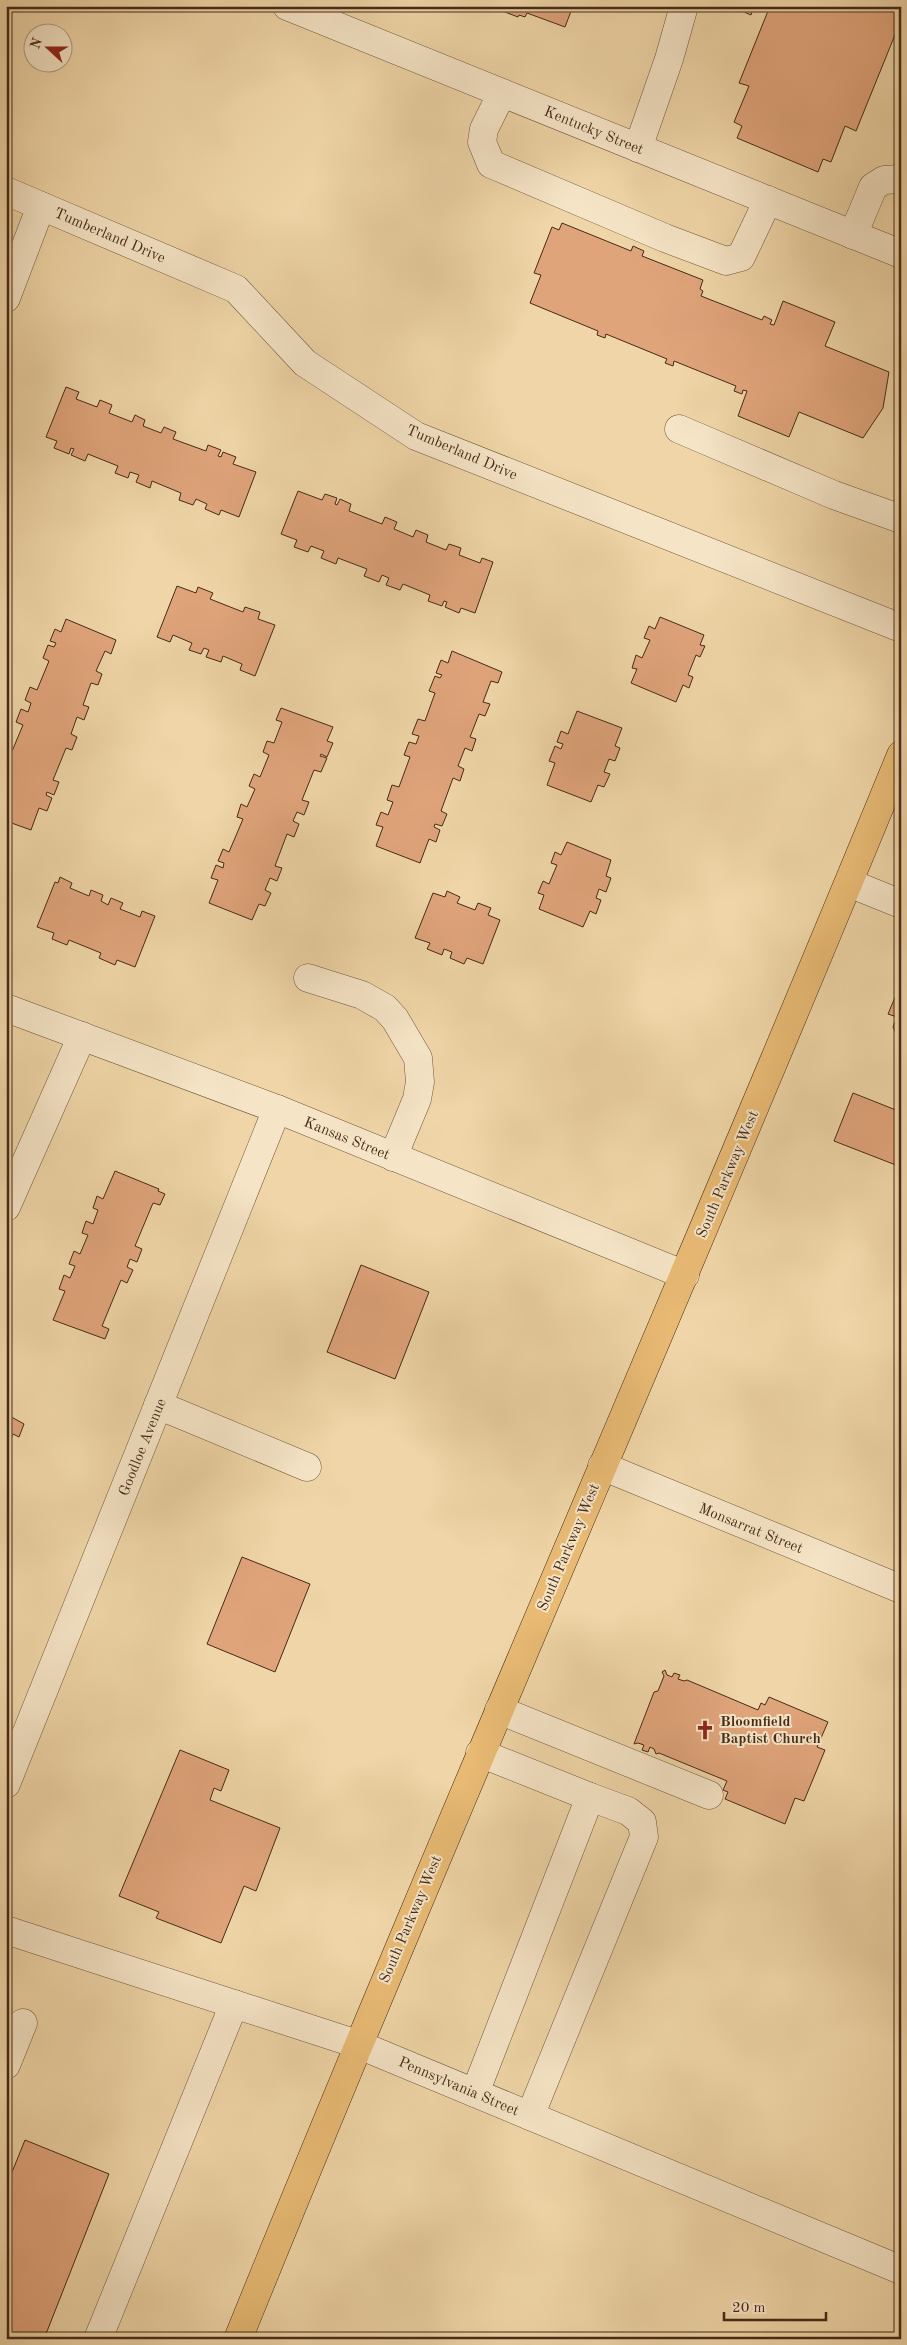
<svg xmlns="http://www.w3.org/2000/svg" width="907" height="2345" font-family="'Old Standard TT',serif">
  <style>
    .building { fill: #e0a47b; stroke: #452b18 }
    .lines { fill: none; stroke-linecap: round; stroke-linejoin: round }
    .minor-casing { stroke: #70563c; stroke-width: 29 }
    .major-casing { stroke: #452b18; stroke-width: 29 }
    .minor { stroke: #f5e4c6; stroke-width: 28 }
    .major { stroke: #e8ba74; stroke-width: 28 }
    .labels { text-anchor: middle; stroke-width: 4; stroke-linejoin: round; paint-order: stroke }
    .street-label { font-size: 15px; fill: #452b18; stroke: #f5e4c6 }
    .poi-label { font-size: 15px; font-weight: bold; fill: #452b18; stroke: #f5e4c6; text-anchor: start }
  </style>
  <rect width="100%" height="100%" fill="#efd5a7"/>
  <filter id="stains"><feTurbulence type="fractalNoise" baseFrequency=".004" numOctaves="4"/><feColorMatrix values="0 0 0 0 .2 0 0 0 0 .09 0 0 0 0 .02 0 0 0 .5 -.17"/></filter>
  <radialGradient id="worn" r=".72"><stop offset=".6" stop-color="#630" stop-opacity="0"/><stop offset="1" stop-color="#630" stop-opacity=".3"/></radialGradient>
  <g class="building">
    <path d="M498,6H573L565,27L527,13L525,17L519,15L518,17L497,9Z"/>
    <path d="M730,6H754L751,15Z"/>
    <path d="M770,6H901V20L856,131L845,126L831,162L823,159L818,172L737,138L742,126L734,122L749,86L739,83Z"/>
    <path d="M562,223L631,251L633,246L644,251L642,256L703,280L700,289L703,291L701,296L762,320L764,316L772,320L770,324L774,325L783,301L835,322L825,346L889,372L883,408L863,438L799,412L789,437L738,416L747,391L743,390L742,394L734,391L736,386L674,361L673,366L665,363L667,359L606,334L605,338L597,335L598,331L530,303L541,275L534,273L552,227L559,230Z"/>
    <path d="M66,387L79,392L76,399L97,407L100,400L112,405L109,413L132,422L135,415L145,420L143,426L161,433L164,427L176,432L173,439L206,451L208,445L221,450L218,456L221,457L223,452L236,457L233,464L256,472L239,517L221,510L219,515L205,509L207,504L196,499L193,505L179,500L181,493L152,481L150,488L136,482L139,475L130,472L128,478L115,473L118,466L88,454L85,461L71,455L74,449L71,448L69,454L54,448L57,441L46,437Z"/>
    <path d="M298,491L322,500L325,494L337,498L335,504L337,505L340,499L351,504L349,511L382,524L385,517L397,522L394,529L413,537L416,530L428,535L426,542L446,550L449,544L461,548L459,555L480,563L482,558L493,562L475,613L461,608L459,613L445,607L447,602L444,601L442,606L428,601L430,595L403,584L400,590L386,585L389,578L382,575L379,582L364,576L367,569L338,558L336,564L321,558L324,551L311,546L308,552L294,547L297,540L281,534Z"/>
    <path d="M177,586L196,593L198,587L213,593L210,599L243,612L245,607L260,612L258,619L275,625L255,676L240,670L242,664L223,656L221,662L206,657L209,650L204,648L201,654L189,650L192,643L173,635L170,642L157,637Z"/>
    <path d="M660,617L704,635L700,645L705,646L700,657L696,655L688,675L693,677L689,688L683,685L676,702L631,683L637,669L632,668L636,655L642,658L650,640L644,638L649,626L655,629Z"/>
    <path d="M66,619L116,640L111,654L105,651L96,671L102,674L98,685L91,683L83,705L89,707L84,720L77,717L71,734L77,737L72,750L66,748L53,780L59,782L54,795L47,792L46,795L52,798L47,811L39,808L31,830L6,821V754L10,756L23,725L16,722L21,709L28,712L31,703L25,700L30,687L37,690L49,661L43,658L48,645L54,647L56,643L50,641L55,629L61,632Z"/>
    <path d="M452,651L502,672L498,683L491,681L483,702L490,704L485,716L479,714L470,737L476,739L472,751L465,748L458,766L464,769L460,781L453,778L441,811L447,814L442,826L435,824L434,827L440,830L436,842L429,839L420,863L376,846L383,827L376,825L381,812L388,815L393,802L387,800L392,785L399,787L410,757L404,755L409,742L416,744L419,736L412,734L418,719L425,721L435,693L429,691L435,676L440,678L442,675L436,673L441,660L448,663Z"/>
    <path d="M281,708L333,727L327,741L333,743L327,757L321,754L320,756L327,758L321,772L314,770L302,800L309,802L304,815L297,812L293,821L299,824L294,837L287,834L275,866L282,868L277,881L270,878L265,890L271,893L265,906L259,904L252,920L209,903L218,880L211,878L216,865L223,868L224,863L218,861L223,849L229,852L243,819L237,817L241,804L247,807L255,789L249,786L254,774L260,777L269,755L263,752L267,741L274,743L282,722L276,720Z"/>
    <path d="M577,711L622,728L615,746L620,748L615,761L609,759L604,772L610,774L604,787L598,785L591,802L547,785L555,763L549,761L555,746L561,749L563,744L557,742L561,731L568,734Z"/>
    <path d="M567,842L611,860L606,876L611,878L606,892L599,889L596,898L601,900L596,914L590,911L583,927L539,909L544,895L538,893L543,881L549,884L557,865L551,863L555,852L561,855Z"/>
    <path d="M60,877L72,883L70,888L89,896L91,890L103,895L101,901L108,905L111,898L123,903L120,909L140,917L142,911L155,916L135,967L117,960L115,965L99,958L101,953L69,940L67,945L52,939L54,933L37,927L55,882L58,883Z"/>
    <path d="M447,891L460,897L457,903L475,910L478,903L491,908L488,915L500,920L483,964L467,958L464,964L450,958L452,952L444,949L442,955L427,949L430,943L415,938L433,893L445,897Z"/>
    <path d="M896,995L901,997V1036L897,1035L893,1027L897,1017L888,1014Z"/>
    <path d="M853,1093L901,1112V1167L834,1141Z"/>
    <path d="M115,1171L159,1189L158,1191L165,1194L160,1205L153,1203L135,1246L142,1249L137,1262L130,1259L127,1267L133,1270L127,1283L121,1280L102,1326L109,1329L105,1339L53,1320L65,1291L59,1289L64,1275L70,1278L75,1266L69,1264L74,1251L80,1254L88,1235L82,1233L86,1221L93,1224L98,1210L93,1208L97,1196L103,1199Z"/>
    <path d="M361,1265L429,1292L395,1379L327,1352Z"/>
    <path d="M6,1414L24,1424L19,1437L13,1434L6,1452Z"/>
    <path d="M242,1557L310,1584L275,1672L207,1644Z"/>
    <path d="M665,1670L667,1675L672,1677L674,1673L680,1675L678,1679L684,1681L687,1680L758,1710L761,1703L765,1705L769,1697L828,1722L817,1747L825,1750L804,1801L795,1798L785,1824L725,1799L728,1792L723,1790L727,1781L659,1753L656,1754L654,1749L650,1747L648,1752L642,1750L644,1745L638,1743L634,1744L654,1692L658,1691L664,1676L662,1672Z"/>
    <path d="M180,1750L229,1770L221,1791L214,1788L210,1800L280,1828L256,1891L244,1886L221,1943L156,1918L159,1912L119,1896Z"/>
    <path d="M25,2140L109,2174L44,2339H6V2187Z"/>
  </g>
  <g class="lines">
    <defs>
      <g id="minor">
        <path d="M287,6L901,254"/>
        <path d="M502,93L484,129L482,142L491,164L665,238L726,261L741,257L768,200"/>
        <path d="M638,148L669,59L684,6"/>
        <path d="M6,191L236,289L305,363L416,436L901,628"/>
        <path d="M853,235L873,187L884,180L901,179"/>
        <path d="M6,298L41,206"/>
        <path d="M679,429L834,495L901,519"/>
        <path d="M849,883L901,904"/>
        <path d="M308,978L362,995L385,1008L395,1019L418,1058L420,1082L417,1099L393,1157"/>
        <path d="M6,1008L277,1109L685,1275"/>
        <path d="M6,1207L82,1036"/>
        <path d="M158,1405L307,1467"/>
        <path d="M602,1466L901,1589"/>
        <path d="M499,1710L709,1795"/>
        <path d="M480,1753L590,1797"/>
        <path d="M6,1784L277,1109"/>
        <path d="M6,1930L357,2044L901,2270"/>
        <path d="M6,2065L23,2023"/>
        <path d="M475,2093L590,1797L628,1811L642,1822L644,1837L530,2116"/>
        <path d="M98,2339L234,2004"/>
      </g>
      <path id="major" d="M238,2339C453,1808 684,1285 901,755"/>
    </defs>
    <use href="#minor" class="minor-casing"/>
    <use href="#major" class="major-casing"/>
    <use href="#minor" class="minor"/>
    <use href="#major" class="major"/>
  </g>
  <defs>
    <symbol id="church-bare" viewBox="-9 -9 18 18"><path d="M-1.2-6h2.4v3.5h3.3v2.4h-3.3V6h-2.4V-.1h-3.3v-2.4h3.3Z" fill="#8f2418" stroke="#f5e4c6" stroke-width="2.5" paint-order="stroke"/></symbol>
  </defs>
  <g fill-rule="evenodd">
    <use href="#church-bare" x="691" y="1716" width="28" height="28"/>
  </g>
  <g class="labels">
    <g class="street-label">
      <text transform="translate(594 130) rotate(22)" y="5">Kentucky Street</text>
      <text transform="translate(110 235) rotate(23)" y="5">Tumberland Drive</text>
      <text transform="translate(462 452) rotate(23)" y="5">Tumberland Drive</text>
      <text transform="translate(347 1138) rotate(22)" y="5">Kansas Street</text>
      <text transform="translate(727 1174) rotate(-67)" y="5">South Parkway West</text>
      <text transform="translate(142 1447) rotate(-68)" y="5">Goodloe Avenue</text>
      <text transform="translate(751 1528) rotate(22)" y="5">Monsarrat Street</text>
      <text transform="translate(568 1547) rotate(-67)" y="5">South Parkway West</text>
      <text transform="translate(410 1919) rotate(-67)" y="5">South Parkway West</text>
      <text transform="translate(459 2086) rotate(23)" y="5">Pennsylvania Street</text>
    </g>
    <g class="poi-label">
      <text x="720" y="1726">Bloomfield<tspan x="720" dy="17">Baptist Church</tspan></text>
    </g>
  </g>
  <rect width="907" height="2345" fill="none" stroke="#efd5a7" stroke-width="25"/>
  <rect x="8" y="8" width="892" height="2330" fill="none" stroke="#452b18" stroke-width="2.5"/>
  <rect x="12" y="12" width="882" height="2320" fill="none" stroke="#452b18"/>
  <g transform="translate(48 48) rotate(291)"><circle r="24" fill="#f5e4c6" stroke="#af9a80"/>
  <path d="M0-4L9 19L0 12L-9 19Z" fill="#8f2418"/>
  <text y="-8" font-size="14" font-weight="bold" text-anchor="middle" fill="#452b18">N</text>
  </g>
  <path d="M724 2312v8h102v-8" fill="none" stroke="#452b18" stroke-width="2.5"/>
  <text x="732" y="2312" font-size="15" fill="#452b18" stroke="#f5e4c6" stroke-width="4" paint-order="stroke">20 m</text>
  <rect width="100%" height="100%" filter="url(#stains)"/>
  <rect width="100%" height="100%" fill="url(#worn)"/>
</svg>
